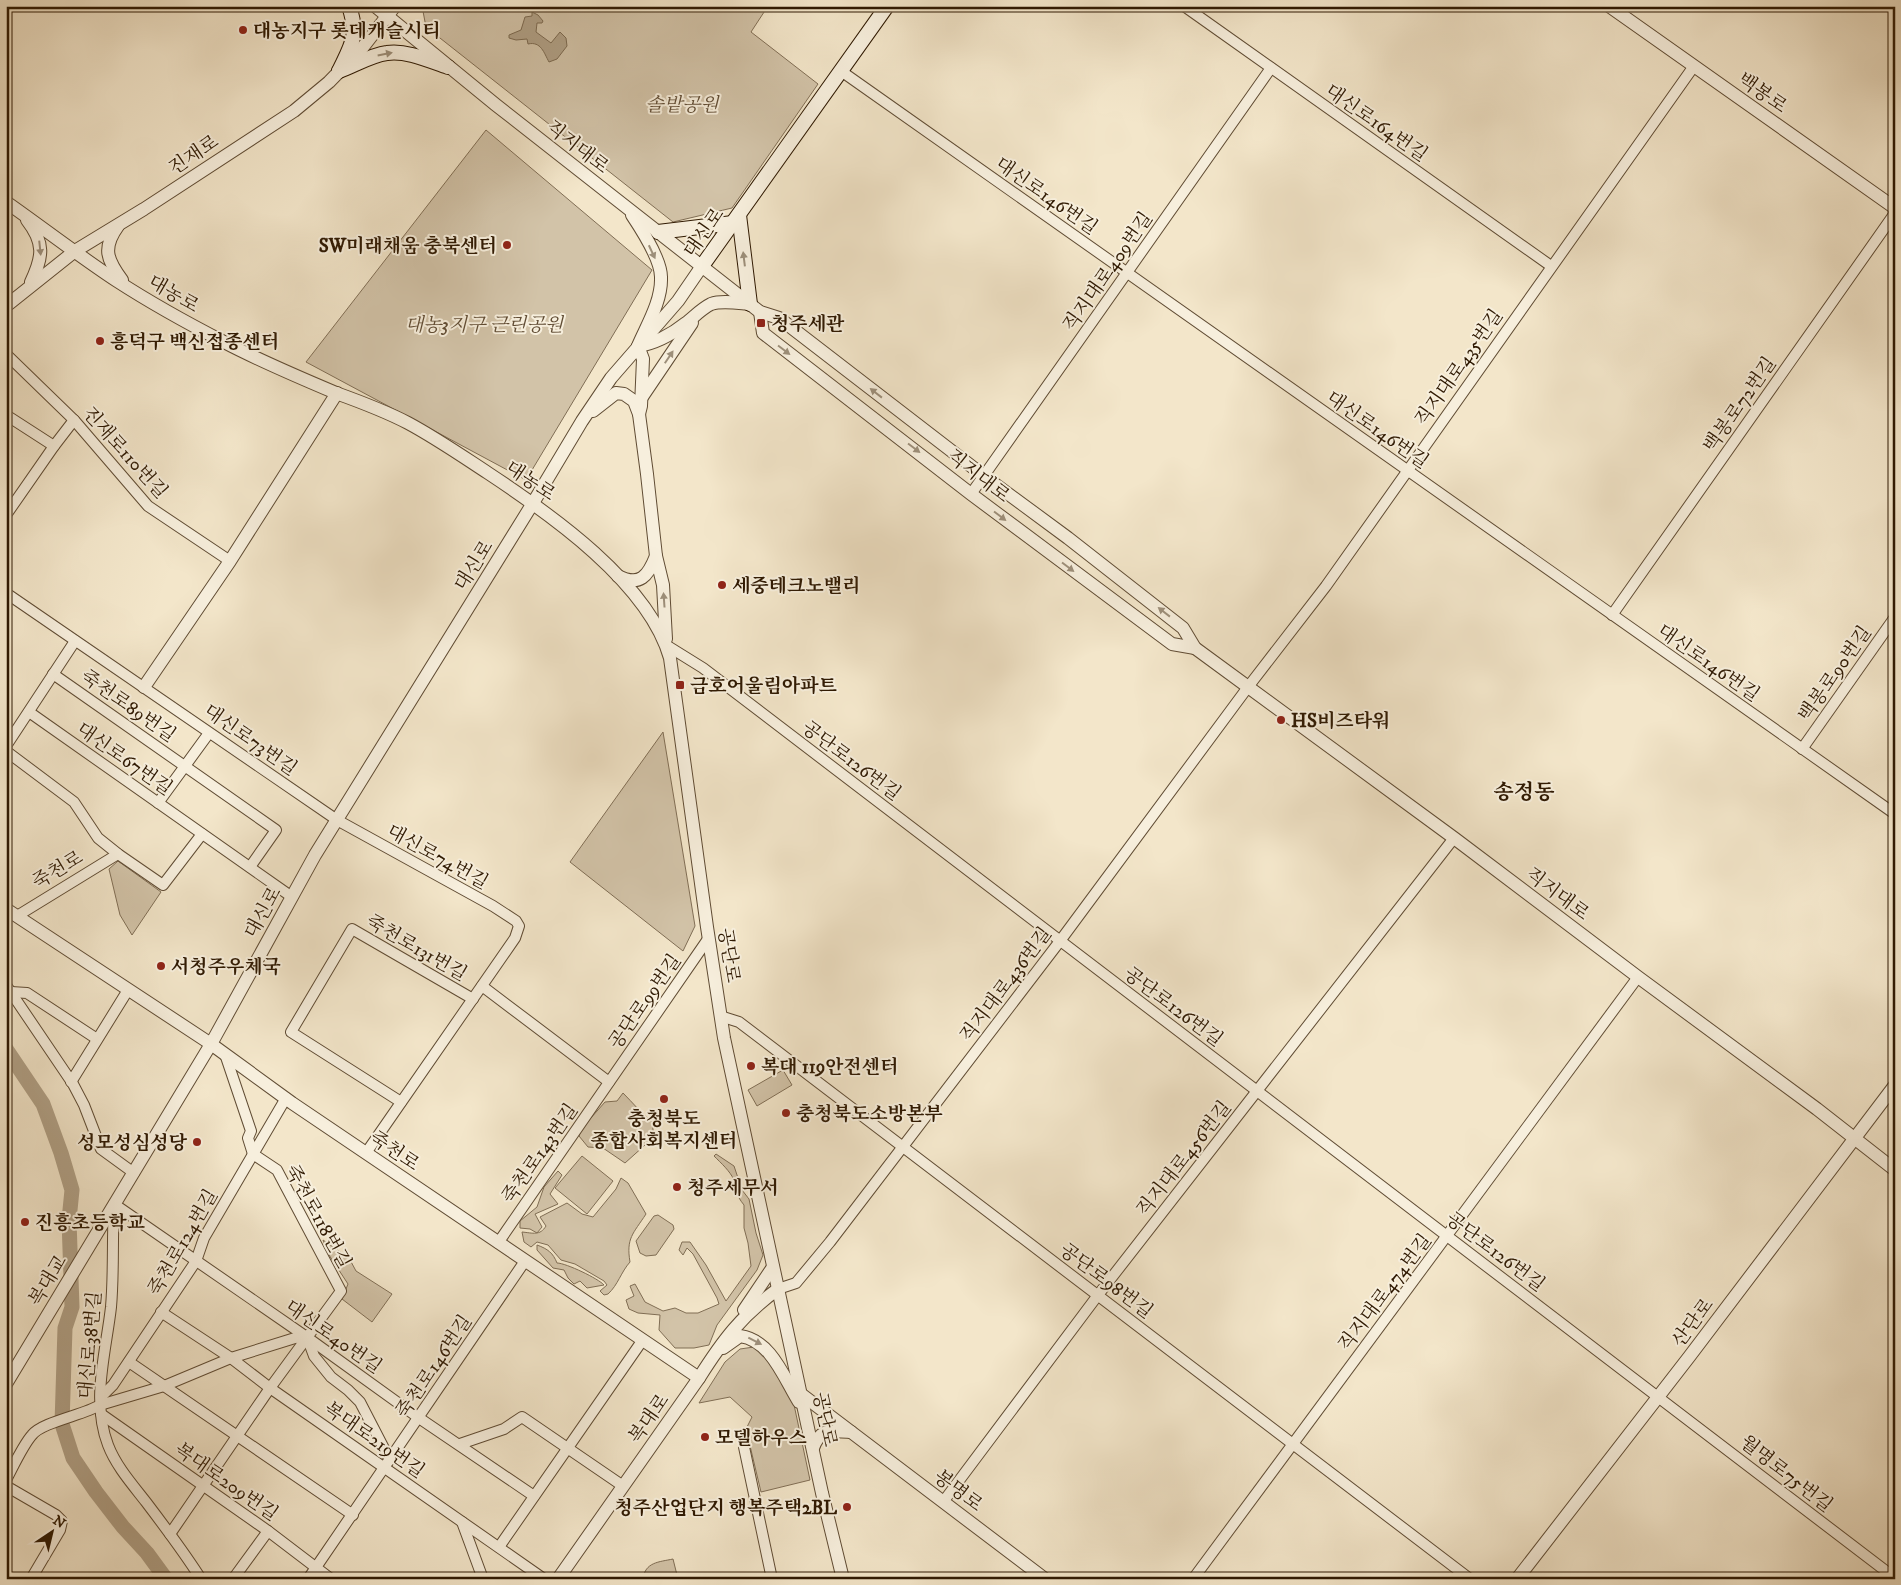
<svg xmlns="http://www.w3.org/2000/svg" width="1901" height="1585" font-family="'IM FELL DW Pica','Noto Serif KR',serif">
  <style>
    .green { fill: #d2c3a8; stroke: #806e55 }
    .water { fill: #b0a086; stroke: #7c6a51 }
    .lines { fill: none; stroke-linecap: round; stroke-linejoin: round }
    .river { stroke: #b0a086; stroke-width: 15 }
    .minor-casing { stroke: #604c34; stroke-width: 12 }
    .tertiary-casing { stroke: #604c34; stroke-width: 14 }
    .secondary-casing { stroke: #2f1902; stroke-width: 16 }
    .minor { stroke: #f7efdd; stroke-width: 10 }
    .tertiary { stroke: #f7efdd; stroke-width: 12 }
    .secondary { stroke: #f7efdd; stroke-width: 14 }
    .oneway { fill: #9d8f7a }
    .poi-dot { fill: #8f2418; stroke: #f7efdd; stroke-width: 2 }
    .labels { text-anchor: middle; stroke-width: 4; stroke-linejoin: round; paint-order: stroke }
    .poi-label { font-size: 19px; font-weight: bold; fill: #2f1902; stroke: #f7efdd; text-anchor: start }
    .street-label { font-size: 19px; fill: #2f1902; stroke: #f7efdd }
    .park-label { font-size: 19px; font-style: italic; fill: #604c34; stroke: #f7efdd }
    .quarter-label { font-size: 21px; font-weight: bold; fill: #2f1902; stroke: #f7efdd }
  </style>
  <rect width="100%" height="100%" fill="#f3e6ca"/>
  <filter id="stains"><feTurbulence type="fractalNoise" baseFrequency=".004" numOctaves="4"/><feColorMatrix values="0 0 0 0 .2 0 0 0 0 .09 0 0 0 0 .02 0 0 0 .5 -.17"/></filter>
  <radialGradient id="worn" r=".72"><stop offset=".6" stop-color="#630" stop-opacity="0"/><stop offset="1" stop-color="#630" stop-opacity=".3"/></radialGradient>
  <g class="green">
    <path d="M422,6H768L751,32L818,84L732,208L673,222L426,27Z"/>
    <path d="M486,130L652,270L526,480L306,362Z"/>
    <path d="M663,732L695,926L683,951L570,862Z"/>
    <path d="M118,861L161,892L132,935L120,915L109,869Z"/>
    <path d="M783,1070L792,1085L757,1106L748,1090Z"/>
    <path d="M623,1093C633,1103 641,1113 652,1122L654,1137L625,1163L603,1148L588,1147L579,1136L582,1128L605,1102L617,1101Z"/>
    <path d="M716,1154L734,1166L742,1190L749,1199L756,1233L763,1255L757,1270L717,1325L709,1345L694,1348H675L659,1330L660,1315L638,1313L629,1309L626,1300L634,1296L630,1286L635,1284L645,1302L663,1311L675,1308L686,1313H698L719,1304L717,1298L693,1254L687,1248L683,1255L679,1250L682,1242H690L706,1265L726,1301L751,1266L748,1243L744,1228V1205C735,1194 738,1192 734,1180C730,1171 721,1163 714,1156Z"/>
    <path d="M582,1156L613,1181L587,1214L555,1188Z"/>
    <path d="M558,1171L562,1175L550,1194L558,1204L535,1214L542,1227L537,1233L530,1229L520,1228V1221L537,1207L544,1187Z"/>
    <path d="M621,1178L628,1183L646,1214C633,1234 626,1238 630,1262C621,1272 618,1285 608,1294L604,1295L600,1291L607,1285L604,1281L575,1264L561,1260L548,1245L537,1242L531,1247L524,1242L522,1232C533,1233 540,1236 546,1226L540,1217L567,1203L582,1214L593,1217L616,1189Z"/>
    <path d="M658,1215L673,1225L674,1229L656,1255L646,1256L640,1253L636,1241L654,1216Z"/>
    <path d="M323,1240L349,1258L356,1271L392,1294L372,1322L342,1299L348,1284L329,1255Z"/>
    <path d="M537,1245C548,1249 553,1253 557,1263C566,1263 599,1279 604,1285L587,1288L580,1281L574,1284L568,1278L564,1270L553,1268L537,1250Z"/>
    <path d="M754,1347L766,1359L779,1375L793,1400L810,1480L761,1492L746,1429L752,1417L730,1397L699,1403L725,1362L740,1349Z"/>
    <path d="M673,1559L678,1579H643C645,1562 659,1562 673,1559Z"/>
  </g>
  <path class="water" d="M532,12L538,15L543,21L542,23H537L536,32L551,43L560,32L566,38L567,46L557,59L549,62C544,53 541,41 528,44L527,39L516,40L509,38V35L521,30L525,17L532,16Z"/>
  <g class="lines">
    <path class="river" d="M6,1049L43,1104L61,1153L72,1190L69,1220L72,1307L65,1328L62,1424L73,1458L96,1492L123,1527L147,1553L166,1579"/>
    <defs>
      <g id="minor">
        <path d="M1184,6L1551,266"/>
        <path d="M841,71L1895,814"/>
        <path d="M6,354L74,420L148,506L230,561"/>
        <path d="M6,415L54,446L6,515"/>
        <path d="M54,446L74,420"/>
        <path d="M971,494L1271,68"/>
        <path d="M6,593L337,820L493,906L516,921L519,926L515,938L366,1153"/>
        <path d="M1612,615L1895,213"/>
        <path d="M666,645L703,668L1895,1578"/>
        <path d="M53,674L276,830L250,867"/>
        <path d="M29,712L292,897"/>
        <path d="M6,746L75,641"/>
        <path d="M1802,749L1895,617"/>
        <path d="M6,751L74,802L98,838L118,854L163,885L202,834"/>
        <path d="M158,803L209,733"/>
        <path d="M17,916L118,854"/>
        <path d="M6,985L73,1084L84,1105L101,1149L134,1173"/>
        <path d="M482,986L609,1082"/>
        <path d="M11,992L27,993L97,1039"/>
        <path d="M720,1016L739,1022L1470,1579"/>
        <path d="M71,1082L128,990"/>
        <path d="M401,1102L291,1032L352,929L473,999"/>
        <path d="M114,1204L308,1338L419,1418L534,1496"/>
        <path d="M114,1204C112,1239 114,1273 111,1307C106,1352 91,1400 108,1445C116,1466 132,1484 146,1502C165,1527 184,1552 201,1579"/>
        <path d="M498,1243L708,939"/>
        <path d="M778,1289L796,1283L830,1242L1060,941L1248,687L1326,586L1694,66"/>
        <path d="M231,1358L270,1388L544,1579"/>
        <path d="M231,1358L295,1338L307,1337L314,1356L331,1377L348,1390L360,1402L390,1460"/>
        <path d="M129,1362L353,1515"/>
        <path d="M101,1397L113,1385L196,1261L204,1238L286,1098"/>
        <path d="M101,1414L268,1531L331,1579"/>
        <path d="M460,1444L504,1429L522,1417L623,1486"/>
        <path d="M744,1447L772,1579"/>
        <path d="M6,1480C13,1467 23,1445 32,1435C42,1422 84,1415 100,1405L164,1386L231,1358L161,1312"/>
        <path d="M6,1486L56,1515L62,1521L60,1530L31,1579"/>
        <path d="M943,1502L1098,1295L1454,838"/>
        <path d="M462,1522L483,1579"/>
        <path d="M170,1534L270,1388L341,1291L277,1170L253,1154L248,1138L251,1131L225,1054"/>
        <path d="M499,1547L642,1341"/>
        <path d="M233,1579L268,1531"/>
        <path d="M308,1579L525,1261"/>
        <path d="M1193,1579L1638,977"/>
      </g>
      <g id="tertiary">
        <path d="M375,6L496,105L760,312L779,318L984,476L1068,538L1183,628L1195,648L1454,838L1638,977L1817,1109L1895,1170"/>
        <path d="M1609,6L1895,208"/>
        <path d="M6,202C43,228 79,256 117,281C151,303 187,323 224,342C260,361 298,377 336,393C361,402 385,411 408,423C436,438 462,456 488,473C550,514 649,583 670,658L707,927L724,1038L822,1493L843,1579"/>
        <path d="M632,215C642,230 661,260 661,277C662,301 647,325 638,346L643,359L641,406L639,414"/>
        <path d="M27,220C45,243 43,257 31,282"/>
        <path d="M118,226C102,248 107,260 122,280"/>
        <path d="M6,306L75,251L144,209L294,111L329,82L363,47L395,6"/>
        <path d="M760,312L763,333L971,494L1172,644L1195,648"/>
        <path d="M638,346C657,343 671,335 686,323C694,317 701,309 711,304C722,300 738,303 750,304"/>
        <path d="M642,397L692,323"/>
        <path d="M593,411L616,393L624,394L634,401L639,414L647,474L656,556L663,585L666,639"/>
        <path d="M618,576C640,587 648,576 656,556"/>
        <path d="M144,687L230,561L337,393"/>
        <path d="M6,909L211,1044L292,1103L699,1378"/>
        <path d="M744,1310L773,1267"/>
        <path d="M723,1348L740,1336C771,1340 784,1378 799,1402"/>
        <path d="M6,1384L211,1044L315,855L533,503L582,421L611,378L678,301L702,266"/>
        <path d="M801,1394L1045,1579"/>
        <path d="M813,1448C821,1426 833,1432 851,1432"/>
        <path d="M558,1579L699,1378C723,1340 741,1316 778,1289"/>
        <path d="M1517,1579L1689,1357L1895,1085"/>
      </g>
      <g id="secondary">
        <path d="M339,71C355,65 371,55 387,53C407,50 430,61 448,67"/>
        <path d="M339,71C352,44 359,36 349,6"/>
        <path d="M739,215L750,304"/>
        <path d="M658,232L733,223"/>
        <path d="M702,266L887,6"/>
      </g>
    </defs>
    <use href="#minor" class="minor-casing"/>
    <use href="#tertiary" class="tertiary-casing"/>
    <use href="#secondary" class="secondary-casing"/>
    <use href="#minor" class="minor"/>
    <use href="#tertiary" class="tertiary"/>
    <use href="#secondary" class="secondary"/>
  </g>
  <defs><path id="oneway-solid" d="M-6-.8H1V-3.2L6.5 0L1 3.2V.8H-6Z" transform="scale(1.25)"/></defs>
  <g class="oneway">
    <use href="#oneway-solid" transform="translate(385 54) rotate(-11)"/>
    <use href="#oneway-solid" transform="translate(40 248) rotate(84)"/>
    <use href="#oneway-solid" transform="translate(652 252) rotate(65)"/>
    <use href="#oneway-solid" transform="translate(744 259) rotate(-97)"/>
    <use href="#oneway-solid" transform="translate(784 350) rotate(37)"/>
    <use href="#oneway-solid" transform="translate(669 357) rotate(-56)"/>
    <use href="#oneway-solid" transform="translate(876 393) rotate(-142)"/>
    <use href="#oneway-solid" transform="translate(914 448) rotate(37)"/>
    <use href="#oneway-solid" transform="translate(1000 516) rotate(37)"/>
    <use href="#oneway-solid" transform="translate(1068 567) rotate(37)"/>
    <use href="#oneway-solid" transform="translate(664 600) rotate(-94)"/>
    <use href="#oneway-solid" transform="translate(1164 612) rotate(-142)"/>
    <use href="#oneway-solid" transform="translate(755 1341) rotate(27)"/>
  </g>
  <g class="poi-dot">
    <circle cx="243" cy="30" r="5"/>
    <circle cx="507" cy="245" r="5"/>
    <rect x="756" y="318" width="10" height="10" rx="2.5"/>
    <circle cx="100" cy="341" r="5"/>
    <circle cx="722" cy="585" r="5"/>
    <rect x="675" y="680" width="10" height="10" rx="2.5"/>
    <circle cx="1281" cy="720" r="5"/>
    <circle cx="161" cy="966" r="5"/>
    <circle cx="751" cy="1066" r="5"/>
    <circle cx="664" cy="1099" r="5"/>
    <circle cx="786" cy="1113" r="5"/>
    <circle cx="197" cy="1142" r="5"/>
    <circle cx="677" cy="1187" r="5"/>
    <circle cx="25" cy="1222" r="5"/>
    <circle cx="705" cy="1437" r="5"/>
    <circle cx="847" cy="1507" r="5"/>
  </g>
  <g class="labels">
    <g class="poi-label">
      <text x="253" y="37">대농지구 롯데캐슬시티</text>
      <text x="497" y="252" text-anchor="end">SW미래채움 충북센터</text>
      <text x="771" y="330">청주세관</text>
      <text x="110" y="348">흥덕구 백신접종센터</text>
      <text x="732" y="592">세중테크노밸리</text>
      <text x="690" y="692">금호어울림아파트</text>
      <text x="1291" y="727">HS비즈타워</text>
      <text x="171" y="973">서청주우체국</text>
      <text x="761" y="1073">복대 119안전센터</text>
      <text x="796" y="1120">충청북도소방본부</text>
      <text x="664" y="1125" text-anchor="middle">충청북도<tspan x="664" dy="22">종합사회복지센터</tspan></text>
      <text x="187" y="1149" text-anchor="end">성모성심성당</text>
      <text x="687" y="1194">청주세무서</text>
      <text x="35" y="1229">진흥초등학교</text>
      <text x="715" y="1444">모델하우스</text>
      <text x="837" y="1514" text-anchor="end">청주산업단지 행복주택2BL</text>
    </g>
    <g class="street-label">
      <text transform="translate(1763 92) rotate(35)" y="7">백봉로</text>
      <text transform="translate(1377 122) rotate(35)" y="7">대신로164번길</text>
      <text transform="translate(578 146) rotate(38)" y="7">직지대로</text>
      <text transform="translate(193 154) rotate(-34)" y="7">진재로</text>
      <text transform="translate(1047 195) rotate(35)" y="7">대신로146번길</text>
      <text transform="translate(703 232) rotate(-55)" y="7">대신로</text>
      <text transform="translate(1107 271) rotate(-55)" y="7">직지대로409번길</text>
      <text transform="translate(174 293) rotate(30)" y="7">대농로</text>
      <text transform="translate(1458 367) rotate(-55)" y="7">직지대로435번길</text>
      <text transform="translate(1739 404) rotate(-55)" y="7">백봉로72번길</text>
      <text transform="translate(1378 429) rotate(35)" y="7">대신로146번길</text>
      <text transform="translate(126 452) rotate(48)" y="7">진재로110번길</text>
      <text transform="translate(979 475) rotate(38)" y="7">직지대로</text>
      <text transform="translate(531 480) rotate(34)" y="7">대농로</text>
      <text transform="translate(473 565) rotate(-58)" y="7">대신로</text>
      <text transform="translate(1709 662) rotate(35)" y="7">대신로146번길</text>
      <text transform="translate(1834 673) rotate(-55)" y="7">백봉로90번길</text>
      <text transform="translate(129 705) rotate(35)" y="7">죽천로89번길</text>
      <text transform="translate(251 739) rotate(35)" y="7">대신로73번길</text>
      <text transform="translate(125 758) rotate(35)" y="7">대신로67번길</text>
      <text transform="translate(852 760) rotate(37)" y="7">공단로126번길</text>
      <text transform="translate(438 856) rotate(29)" y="7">대신로74번길</text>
      <text transform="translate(57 869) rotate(-31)" y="7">죽천로</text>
      <text transform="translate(1558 893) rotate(37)" y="7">직지대로</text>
      <text transform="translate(262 912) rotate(-61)" y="7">대신로</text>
      <text transform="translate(417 947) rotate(30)" y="7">죽천로131번길</text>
      <text transform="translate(730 955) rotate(81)" y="7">공단로</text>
      <text transform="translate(1005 984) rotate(-53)" y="7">직지대로436번길</text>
      <text transform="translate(644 1001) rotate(-55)" y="7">공단로99번길</text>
      <text transform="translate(1174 1006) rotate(37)" y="7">공단로126번길</text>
      <text transform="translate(395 1150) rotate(34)" y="7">죽천로</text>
      <text transform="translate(539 1153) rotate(-55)" y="7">죽천로143번길</text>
      <text transform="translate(1183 1158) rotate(-52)" y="7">직지대로456번길</text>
      <text transform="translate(319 1216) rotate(61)" y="7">죽천로118번길</text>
      <text transform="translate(182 1242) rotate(-60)" y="7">죽천로124번길</text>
      <text transform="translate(1496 1251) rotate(37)" y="7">공단로126번길</text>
      <text transform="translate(47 1280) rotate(-59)" y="7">복대교</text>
      <text transform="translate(1107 1280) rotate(37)" y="7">공단로98번길</text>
      <text transform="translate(1384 1292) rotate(-53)" y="7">직지대로474번길</text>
      <text transform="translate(1692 1322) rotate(-53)" y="7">산단로</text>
      <text transform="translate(334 1336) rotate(35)" y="7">대신로40번길</text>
      <text transform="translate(89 1345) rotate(-85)" y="7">대신로38번길</text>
      <text transform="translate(433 1366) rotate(-56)" y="7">죽천로146번길</text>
      <text transform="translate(648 1418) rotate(-55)" y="7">복대로</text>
      <text transform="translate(826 1419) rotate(78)" y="7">공단로</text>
      <text transform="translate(375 1439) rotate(35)" y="7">복대로219번길</text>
      <text transform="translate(1787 1473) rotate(38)" y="7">월명로75번길</text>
      <text transform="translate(227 1481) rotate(35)" y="7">복대로209번길</text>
      <text transform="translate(959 1490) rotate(37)" y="7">봉명로</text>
    </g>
    <g class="park-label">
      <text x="682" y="111">솔밭공원</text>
      <text x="484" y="331">대농3지구 근린공원</text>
    </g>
    <g class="quarter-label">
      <text x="1524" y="799">송정동</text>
    </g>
  </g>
  <rect width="1901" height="1585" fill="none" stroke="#f3e6ca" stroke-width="25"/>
  <rect x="8" y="8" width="1886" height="1570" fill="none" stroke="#2f1902" stroke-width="2.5"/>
  <rect x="12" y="12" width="1876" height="1560" fill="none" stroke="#2f1902"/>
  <g transform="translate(52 1532) rotate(35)" stroke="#f7efdd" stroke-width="4" paint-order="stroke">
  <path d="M0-4L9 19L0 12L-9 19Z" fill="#2f1902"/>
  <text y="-8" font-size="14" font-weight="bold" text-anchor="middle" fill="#2f1902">N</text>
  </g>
  <rect width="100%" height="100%" filter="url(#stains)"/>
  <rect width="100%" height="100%" fill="url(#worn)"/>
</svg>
